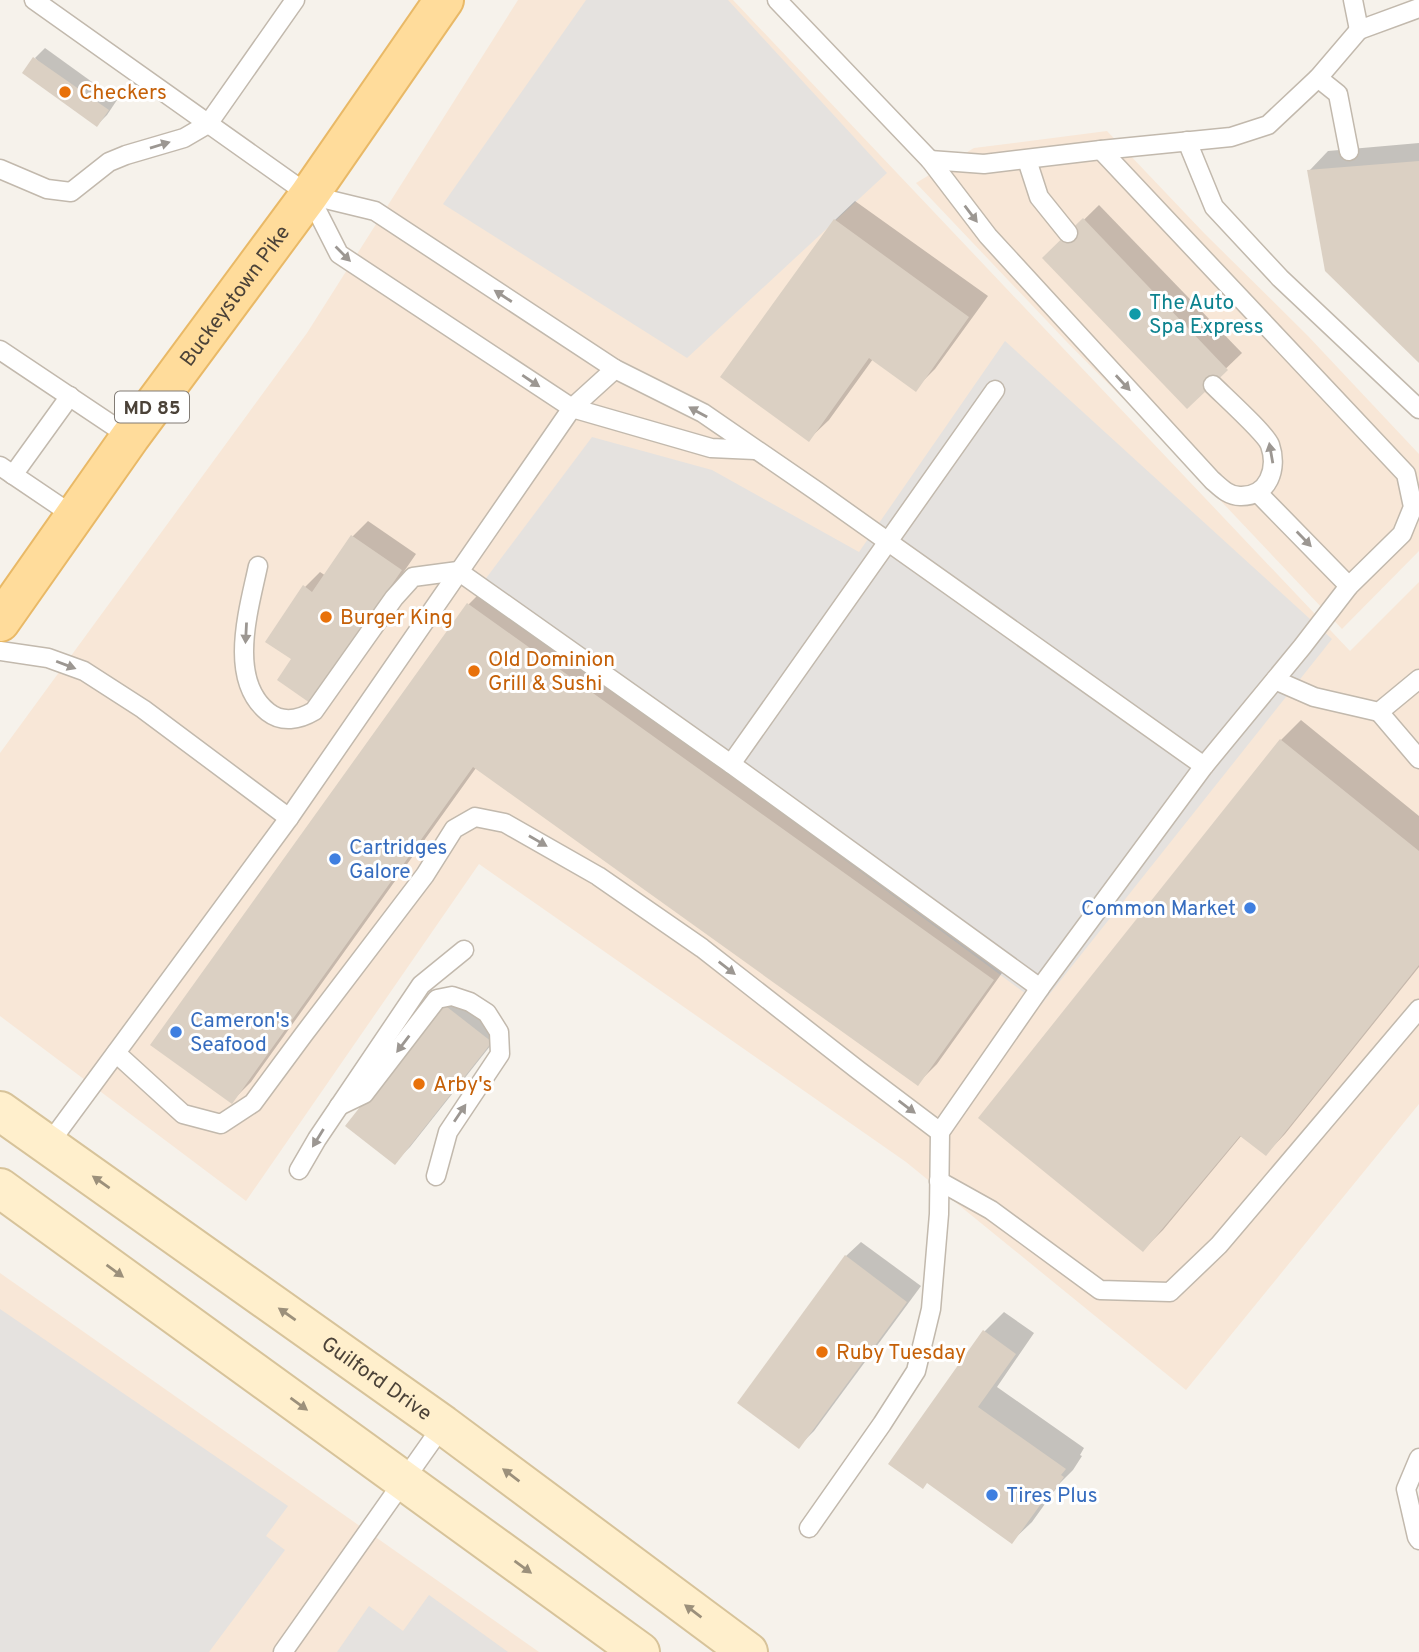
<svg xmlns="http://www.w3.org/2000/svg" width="1419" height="1652" font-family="Overpass,sans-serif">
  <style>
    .commercial { fill: #f8e7d7 }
    .parking { fill: #e5e2df }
    .shadow { fill: #0003 }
    .building { fill: #dbd0c3 }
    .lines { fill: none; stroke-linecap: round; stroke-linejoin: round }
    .lane-casing { stroke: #c2b9ad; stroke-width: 21 }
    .secondary-casing { stroke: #d7c39a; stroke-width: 42 }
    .primary-casing { stroke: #e9b967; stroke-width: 42 }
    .lane { stroke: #fff; stroke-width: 18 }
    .secondary { stroke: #ffefcc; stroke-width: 38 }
    .primary { stroke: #ffdc9b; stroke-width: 38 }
    .oneway { fill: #9c9792 }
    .oneway2 { fill: #9c907b }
    .food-dot { fill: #e8710a; stroke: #fff; stroke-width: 2.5 }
    .culture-dot { fill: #0f9aa8; stroke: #fff; stroke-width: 2.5 }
    .shop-dot { fill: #3f7fe0; stroke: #fff; stroke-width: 2.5 }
    .labels { text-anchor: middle; stroke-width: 6; stroke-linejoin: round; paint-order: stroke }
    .shield { fill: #fff; stroke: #817b74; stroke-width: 2 }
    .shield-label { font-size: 19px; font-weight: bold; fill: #4b4238 }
    .food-label { font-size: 21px; fill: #c56008; stroke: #fff; text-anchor: start }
    .street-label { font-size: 21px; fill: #4b4238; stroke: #fff }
    .culture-label { font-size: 21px; fill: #0d838f; stroke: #fff; text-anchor: start }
    .shop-label { font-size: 21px; fill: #366cbe; stroke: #fff; text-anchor: start }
  </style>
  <rect width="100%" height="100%" fill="#f6f2eb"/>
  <g class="commercial">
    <path d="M518,0H733L1350,651L1419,582V1104L1186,1390L906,1162L479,864L246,1201L0,1016V753L307,333Z"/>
    <path d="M1107,131L1204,233L1308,336L1419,454V551L1342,629L1149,425L1065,340L916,183L974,148Z"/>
    <path d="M0,1273L539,1652H0Z"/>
  </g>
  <g class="parking">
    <path d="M586,0H728L887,173L687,358L443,204Z"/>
    <path d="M1005,341L1332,639L1041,1005L478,589L592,437L712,470L859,552Z"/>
    <path d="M0,1309L288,1506L266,1536L285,1550L209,1652H0Z"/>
    <path d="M429,1595L508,1652H337L369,1606L403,1631Z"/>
  </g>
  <g class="shadow">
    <path d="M45,48L117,100L107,115L97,125L35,58Z"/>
    <path d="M1419,143V361L1309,171L1328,151Z"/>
    <path d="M855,201L988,296L935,369L915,389L873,359L829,420L809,439L835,220Z"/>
    <path d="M1099,205L1242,353L1187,406L1045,258Z"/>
    <path d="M368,521L416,554L325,686L294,659L305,587L320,572L326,576L353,536Z"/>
    <path d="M488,585L1012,959L937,1064L918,1083L476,768L251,1082L231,1102L469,604Z"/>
    <path d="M1301,720L1419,816V967L1285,1134L1266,1154L1242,1135L1163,1230L1143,1250L1281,740Z"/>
    <path d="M458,989L506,1026L410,1147L395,1162L348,1125Z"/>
    <path d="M861,1242L921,1286L814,1431L799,1446L846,1256Z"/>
    <path d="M1004,1312L1034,1333L997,1387L1084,1448L1080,1455L1082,1456L1073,1470L1060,1483L1032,1522L1012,1541L928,1482L984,1332Z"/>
  </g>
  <g class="building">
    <path d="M33,57L109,110L97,127L22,73Z"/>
    <path d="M1419,161V363L1325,271L1307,170Z"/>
    <path d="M1083,218L1228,370L1187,409L1042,258Z"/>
    <path d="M834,219L969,317L916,392L869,358L809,442L720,377Z"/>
    <path d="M351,535L402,570L310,703L277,680L291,659L265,642L303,585L312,592Z"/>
    <path d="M467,603L994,980L918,1086L473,767L232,1104L150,1045Z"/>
    <path d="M1280,739L1419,851V965L1266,1156L1240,1136L1143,1252L978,1118Z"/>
    <path d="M442,1003L492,1042L395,1165L345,1126Z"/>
    <path d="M845,1255L907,1302L799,1449L737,1403Z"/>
    <path d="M983,1330L1016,1354L978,1407L1066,1469L1061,1475L1064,1477L1053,1492L1051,1490L1012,1544L927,1483L923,1489L888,1464Z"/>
  </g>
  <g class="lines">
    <defs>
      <g id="lane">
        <path d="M34,0L309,195L375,211L615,369L703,413L818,492L1204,766"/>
        <path d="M777,0L930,160L988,236L1212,480C1220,487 1228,496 1240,496C1269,497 1278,468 1270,445C1266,434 1224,396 1213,385"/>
        <path d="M1353,0L1359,30L1419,8"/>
        <path d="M1318,78L1338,94L1349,151"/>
        <path d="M1187,141L1214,207L1280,278L1419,409"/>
        <path d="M930,160L984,164L1101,150L1231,137L1268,125L1318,78L1359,30"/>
        <path d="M1027,160L1039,197L1068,233"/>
        <path d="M0,169L47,189L71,192L109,162L126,155L184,138L208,124L295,0"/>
        <path d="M309,195L339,254L572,408L711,448L755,450"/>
        <path d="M0,350L130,437"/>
        <path d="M0,466L74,516"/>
        <path d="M13,475L70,396"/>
        <path d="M1258,493L1349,586"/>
        <path d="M258,566C249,609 227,679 268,712C282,723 299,720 314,711L394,598L413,577L458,571L731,764L1040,988"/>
        <path d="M0,651L48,658L84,671L143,709L289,818"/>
        <path d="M1275,680L1314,697L1379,712L1419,679"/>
        <path d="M1379,712L1419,759"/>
        <path d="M731,764L995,390"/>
        <path d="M116,1053L183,1114L221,1124L253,1103L304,1034L425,875L454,829L475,817L505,823L598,876L702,948L858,1070L940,1132"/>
        <path d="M339,1106L364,1094L437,999L452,996L470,1002L487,1013L499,1032L500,1054L448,1132L436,1176"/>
        <path d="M48,1145L289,818L572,408L615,369"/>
        <path d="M299,1170L317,1139L421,985L464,950"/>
        <path d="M939,1181L991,1210L1100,1290L1170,1292L1219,1245L1419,1009"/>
        <path d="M1419,1458L1406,1489L1417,1537L1419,1540"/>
        <path d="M809,1528L882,1424L916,1371L931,1309L939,1214L940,1132L1040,988L1204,766L1302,647L1349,586L1402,534L1413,507L1406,474L1101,150"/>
        <path d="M283,1652L443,1425"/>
      </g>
      <g id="secondary">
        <path id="s1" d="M0,1111L443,1425L748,1652"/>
        <path d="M0,1188L640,1652"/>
      </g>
      <g id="primary">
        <path id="s2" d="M0,622L130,437L309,195L444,0"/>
      </g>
    </defs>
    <use href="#lane" class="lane-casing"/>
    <use href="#secondary" class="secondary-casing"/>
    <use href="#primary" class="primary-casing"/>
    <use href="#lane" class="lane"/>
    <use href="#secondary" class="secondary"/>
    <use href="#primary" class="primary"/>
  </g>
  <defs><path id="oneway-solid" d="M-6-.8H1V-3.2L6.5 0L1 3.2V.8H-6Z" transform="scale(1.75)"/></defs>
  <g class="oneway">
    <use href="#oneway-solid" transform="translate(160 145) rotate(-17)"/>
    <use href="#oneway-solid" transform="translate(971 214) rotate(53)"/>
    <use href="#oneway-solid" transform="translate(343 254) rotate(45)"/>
    <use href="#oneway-solid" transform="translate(503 296) rotate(-147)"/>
    <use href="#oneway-solid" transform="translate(531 381) rotate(34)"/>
    <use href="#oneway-solid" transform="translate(1123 383) rotate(47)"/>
    <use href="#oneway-solid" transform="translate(698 412) rotate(-151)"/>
    <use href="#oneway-solid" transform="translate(1271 453) rotate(-100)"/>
    <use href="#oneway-solid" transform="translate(1304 539) rotate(46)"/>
    <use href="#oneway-solid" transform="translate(246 633) rotate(93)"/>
    <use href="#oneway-solid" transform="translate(66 665) rotate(21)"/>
    <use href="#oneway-solid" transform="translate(538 841) rotate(30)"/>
    <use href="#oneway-solid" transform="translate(727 968) rotate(38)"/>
    <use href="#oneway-solid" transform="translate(403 1044) rotate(127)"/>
    <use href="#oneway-solid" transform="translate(907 1107) rotate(37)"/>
    <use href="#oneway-solid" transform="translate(460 1113) rotate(-56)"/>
    <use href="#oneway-solid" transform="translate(318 1138) rotate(122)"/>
  </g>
  <g class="oneway2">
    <use href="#oneway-solid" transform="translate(101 1182) rotate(-145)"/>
    <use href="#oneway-solid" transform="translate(115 1271) rotate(36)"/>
    <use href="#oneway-solid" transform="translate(287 1314) rotate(-145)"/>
    <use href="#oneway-solid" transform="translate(299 1404) rotate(36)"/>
    <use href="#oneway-solid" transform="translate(511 1475) rotate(-143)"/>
    <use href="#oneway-solid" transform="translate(523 1567) rotate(36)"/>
    <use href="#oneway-solid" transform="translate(693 1611) rotate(-143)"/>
  </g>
  <g class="food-dot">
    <circle cx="65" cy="92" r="7"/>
    <circle cx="326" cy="617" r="7"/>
    <circle cx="474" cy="671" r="7"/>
    <circle cx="419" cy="1084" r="7"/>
    <circle cx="822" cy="1352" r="7"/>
  </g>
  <circle class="culture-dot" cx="1135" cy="314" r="7"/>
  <g class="shop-dot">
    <circle cx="335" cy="859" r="7"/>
    <circle cx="1250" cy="908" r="7"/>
    <circle cx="176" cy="1032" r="7"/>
    <circle cx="992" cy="1495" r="7"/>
  </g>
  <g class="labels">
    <rect class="shield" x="115" y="391.5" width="74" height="31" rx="5"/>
    <g class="shield-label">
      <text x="152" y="414">MD 85</text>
    </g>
    <g class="food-label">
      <text x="79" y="99">Checkers</text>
      <text x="340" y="624">Burger King</text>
      <text x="488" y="666">Old Dominion<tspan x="488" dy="24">Grill &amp; Sushi</tspan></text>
      <text x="433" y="1091">Arby's</text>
      <text x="836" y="1359">Ruby Tuesday</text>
    </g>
    <g class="street-label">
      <text dy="7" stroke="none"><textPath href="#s2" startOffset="402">Buckeystown Pike</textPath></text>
      <text dy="7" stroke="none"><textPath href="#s1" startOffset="462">Guilford Drive</textPath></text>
    </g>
    <g class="culture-label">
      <text x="1149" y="309">The Auto<tspan x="1149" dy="24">Spa Express</tspan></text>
    </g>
    <g class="shop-label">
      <text x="349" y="854">Cartridges<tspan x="349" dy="24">Galore</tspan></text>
      <text x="1236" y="915" text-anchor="end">Common Market</text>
      <text x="190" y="1027">Cameron's<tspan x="190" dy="24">Seafood</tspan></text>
      <text x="1006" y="1502">Tires Plus</text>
    </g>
  </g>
</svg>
